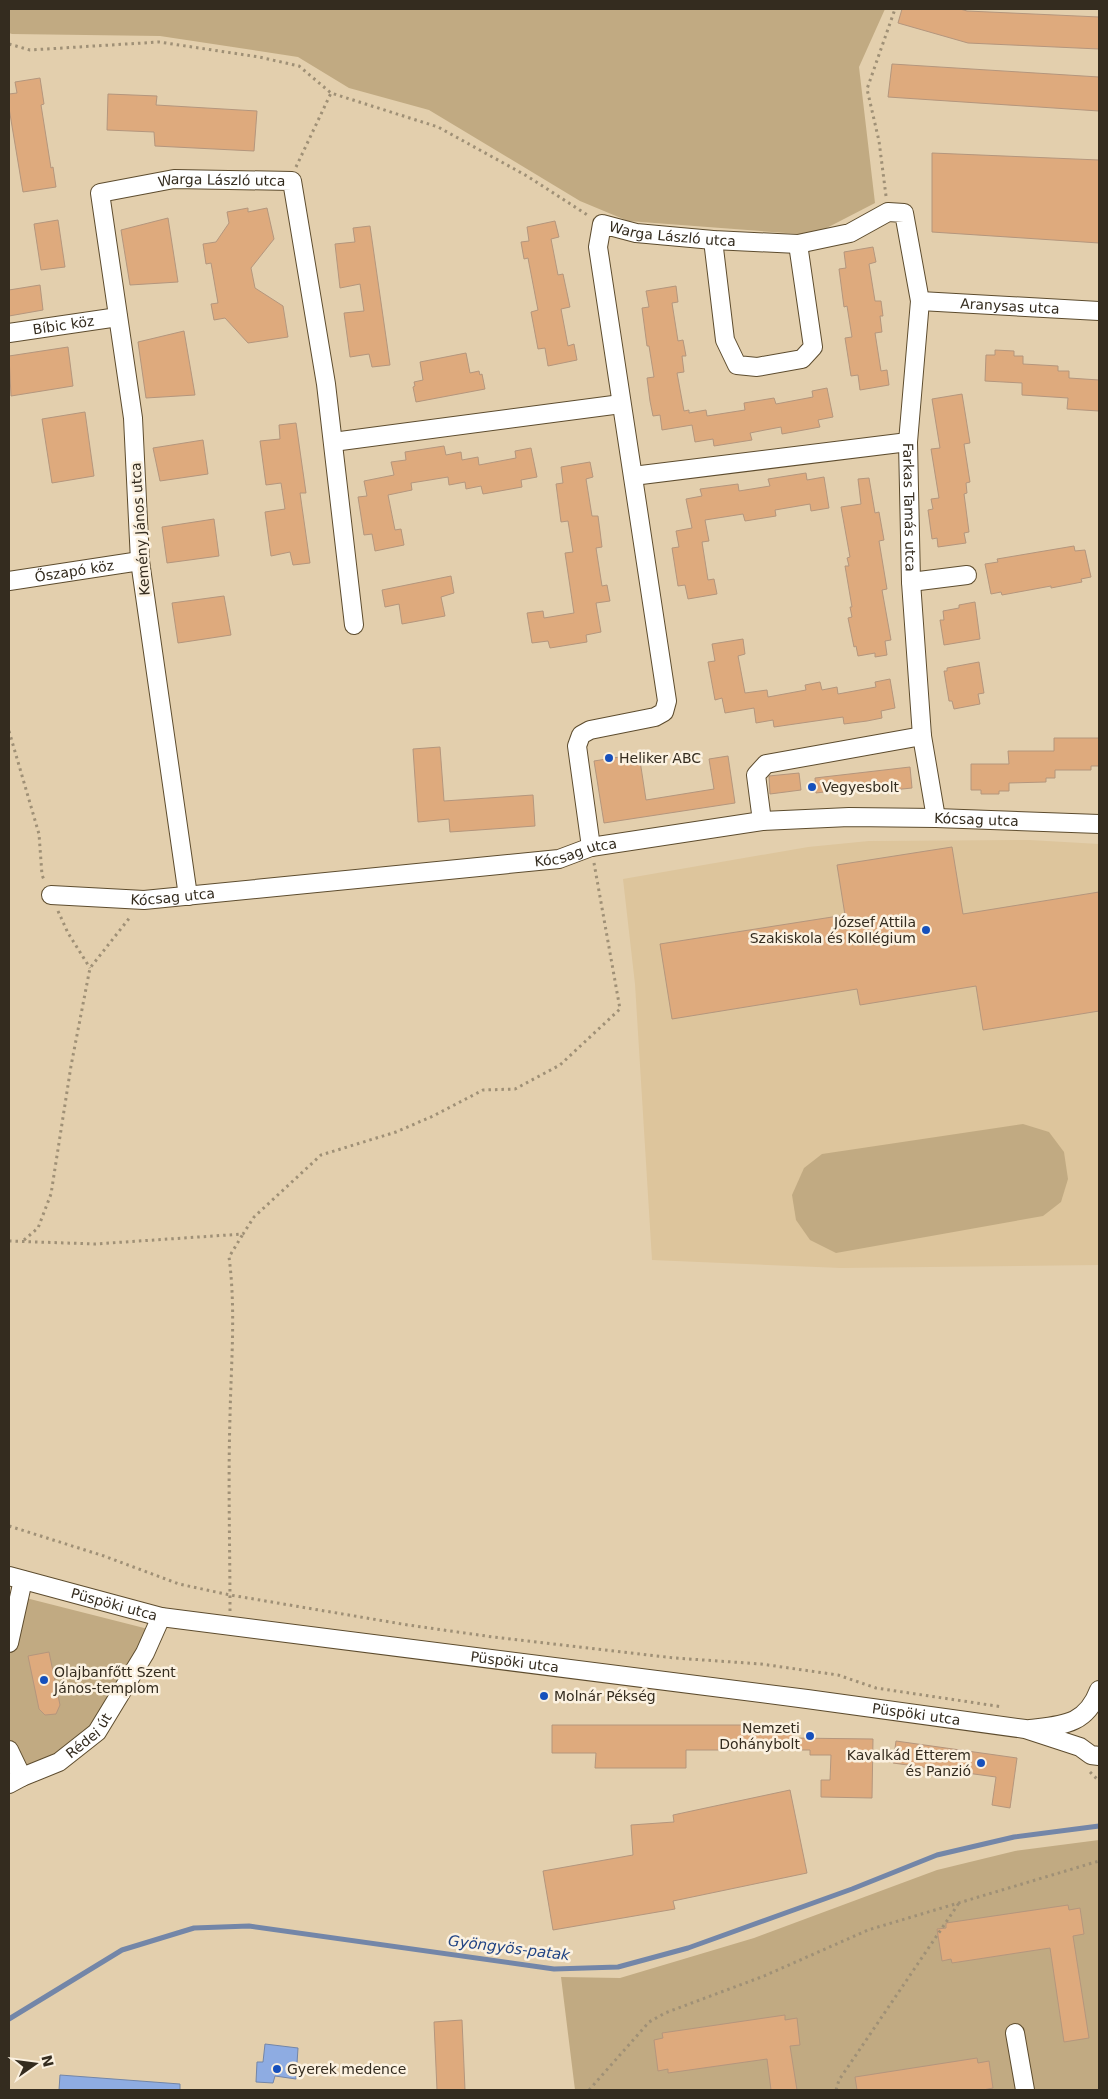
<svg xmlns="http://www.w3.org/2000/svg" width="1108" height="2099" font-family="'DejaVu Sans',sans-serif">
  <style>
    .built { fill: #ddc59c }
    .green { fill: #c1aa82 }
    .water { fill: #8eace2; stroke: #7386a8 }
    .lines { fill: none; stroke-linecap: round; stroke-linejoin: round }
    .stream { stroke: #7386a8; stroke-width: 5 }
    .building { fill: #deaa7d; stroke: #b4967d }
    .minor-casing { stroke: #5d4c2e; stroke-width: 20 }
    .path { stroke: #9f9076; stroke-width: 3; stroke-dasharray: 2.5 4; stroke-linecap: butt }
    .minor { stroke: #fff; stroke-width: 18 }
    .poi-dot { fill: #1650bc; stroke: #fbf1e0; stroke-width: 2 }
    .labels { text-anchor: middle; stroke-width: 5; stroke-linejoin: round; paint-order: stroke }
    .street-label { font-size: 14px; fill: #342c1f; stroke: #fbf1e0 }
    .poi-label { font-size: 14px; fill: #342c1f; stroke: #fbf1e0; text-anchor: start }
    .water-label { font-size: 15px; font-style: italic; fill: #214484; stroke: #fbf1e0 }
  </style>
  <rect width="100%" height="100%" fill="#e3cfad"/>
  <path class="built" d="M1029,840L1099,844V1265L841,1268L652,1260L635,984L623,879L808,847L869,841Z"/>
  <g class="green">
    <path d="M9,9H885L859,67L875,203L813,235L628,221L580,201L429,110L349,88L298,57L160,36L12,34L9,33Z"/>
    <path d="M1023,1124L1049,1132L1064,1152L1068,1179L1061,1202L1043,1216L836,1253L810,1240L796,1220L792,1195L804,1168L822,1154Z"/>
    <path d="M22,1597L152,1630L94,1731L24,1773L9,1739V1657Z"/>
    <path d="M1099,1840V2090H575L561,1977L620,1978L754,1938L937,1870L1015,1851Z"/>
  </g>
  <g class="water">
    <path d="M265,2044L298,2048L296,2079L275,2076L273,2083L256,2082L257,2062H263Z"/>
    <path d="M60,2075L180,2084V2090H59Z"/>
  </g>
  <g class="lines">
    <path class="stream" d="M9,2019L122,1950L194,1928L249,1926L554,1969L618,1967L688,1948L852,1889L937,1855L1014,1837L1099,1826"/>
  </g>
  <g class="building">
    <path d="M902,9H960L967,11L1099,17V49L968,43L898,23Z"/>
    <path d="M892,64L1099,77V111L888,97Z"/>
    <path d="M40,78L44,104L41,105L51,168L53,167L56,187L23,192L9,108V94L17,93L15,82Z"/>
    <path d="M108,94L157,96L156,105L257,111L254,151L155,146L154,132L107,130Z"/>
    <path d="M932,153L1099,160V243L932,232Z"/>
    <path d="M248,208V212L267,208L274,239L251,268L255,288L283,306L288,337L248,343L225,318L214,320L211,304L218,303L211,263L206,264L203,244L216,242L229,223L227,212Z"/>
    <path d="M168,218L178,282L130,285L121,230Z"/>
    <path d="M58,220L65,267L41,270L34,224Z"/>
    <path d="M555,221L559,237L551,239L558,275L563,274L570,307L561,309L568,346L574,344L577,360L548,366L545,348L538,349L531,312L538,310L528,258L524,259L521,242L529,241L527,227Z"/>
    <path d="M370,226L390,365L372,367L369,354L350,357L344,313L364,311L360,284L340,288L335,244L355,242L353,228Z"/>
    <path d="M873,247L876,262L869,264L875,301H881L883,316H880L882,332L875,333L881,371L887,370L889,385L860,390L858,375L851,376L845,338L852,337L847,306L844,307L839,269L846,268L844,252Z"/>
    <path d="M40,285L43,310L9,316V290Z"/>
    <path d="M676,286L678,302L672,303L678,341L683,340L686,356H682L684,372L677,373L684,411L689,410V413L706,410L707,416L745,410L744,403L774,398L776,404L813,397L812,391L827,388L833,417L818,420L820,427L782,434L781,427L765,430L750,433L752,440L714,446L713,439L695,442L692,425L662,430L660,415L653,416L650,401L647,378L654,377L649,346H647L642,308L649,307L646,291Z"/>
    <path d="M184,331L195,395L146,398L138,342Z"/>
    <path d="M68,347L73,386L11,396L9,356Z"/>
    <path d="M995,350L1014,351V356H1023V364L1058,366V371H1069V378L1099,380V411L1067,409L1068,398L1022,395V383L985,381L986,355H995Z"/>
    <path d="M466,353L470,373L479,371L480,375L482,374L485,389L416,402L413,387L415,386L414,382L423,380L420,362Z"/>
    <path d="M962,394L970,443L964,444L970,482L966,483L967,493L964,494L969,532L964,533L966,543L938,547L937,538L932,539L928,510L933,509L931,499L939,498L931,449L940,448L932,399Z"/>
    <path d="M85,412L94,476L52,483L42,419Z"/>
    <path d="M296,423L306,493H300L310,563L293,565L290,552L271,556L265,512L285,509L281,483L266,485L260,441L280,439L279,425Z"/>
    <path d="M203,440L208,474L160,481L153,448Z"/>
    <path d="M444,446L446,455L461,452L462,460L478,457L479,465L516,458L515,451L531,448L537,477L521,480L522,487L483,494L481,486L466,489L465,482L449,485L448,477L411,483L412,490L388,495L395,530L401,529L404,545L375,551L372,534L364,535L358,497L367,496L364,481L394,475L391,462L406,460L405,452Z"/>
    <path d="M590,462L593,477L586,479L592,516H598L600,531L602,547L596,548L602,586L607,585L610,601L596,603L601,632L586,635L587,642L550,648L548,641L532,643L527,613L543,611L544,618L574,613L565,553L573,552L568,521L561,522L556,484L563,483L561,467Z"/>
    <path d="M806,473L807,480L824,477L829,508L811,511L810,504L775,510L776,516L745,521L743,514L705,520L709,541L702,542L708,580L714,579L717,594L688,599L685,585L678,586L672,548L679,547L676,531L692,528L686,499L702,496L700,489L738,484L739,491L770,486L768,479Z"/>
    <path d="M869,478L875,513L879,512L884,540L879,541L887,589L882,590L891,640L885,641L887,655L875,657V653L858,656L856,646L854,647L848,618L852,617L850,607H852L845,566H849L847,558L850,557L841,507L861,504L858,479Z"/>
    <path d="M214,519L219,556L167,563L162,527Z"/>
    <path d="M1074,546L1075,551L1085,550L1091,577L1081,579L1082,582L1051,588V586L1002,595L1001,592L991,594L985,564L998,562L997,559Z"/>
    <path d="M451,576L454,593L441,597L445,616L402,624L399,604L385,607L382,590Z"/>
    <path d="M224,596L231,635L178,643L172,603Z"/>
    <path d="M975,602L980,639L944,645L940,620H944L943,611L959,608V605Z"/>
    <path d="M743,639L745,654L738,656L745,693L767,690L768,697L806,690L805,685L820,682L822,690L837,687L838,694L876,687L875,682L890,679L895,708L881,711L882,718L867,721L844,724L843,717L774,727L773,720L756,723L754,708L725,713L722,698L715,700L708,662L715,661L712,644Z"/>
    <path d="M979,662L984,693L978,694L980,704L954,709L952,701H949L944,671H947V668Z"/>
    <path d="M1054,738H1099V766H1091V770H1055V778H1046V782L1009,783V791H999V794H981V790H971V764H1009L1008,751H1054Z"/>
    <path d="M440,747L444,801L533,795L535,826L450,832L449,819L418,822L413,749Z"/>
    <path d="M639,754L646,800L714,789L709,759L728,756L735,803L604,823L594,761Z"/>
    <path d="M910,767L912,788L883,791V789L866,791L865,787L816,793L815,778Z"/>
    <path d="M799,773L801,790L770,794L769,776Z"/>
    <path d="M952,847L963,914L1099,892V1011L983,1030L976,986L860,1005L857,989L672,1019L660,944L845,915L837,865Z"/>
    <path d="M49,1652L60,1705L56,1714L45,1715L39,1709L28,1656Z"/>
    <path d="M552,1725H792V1738L873,1739L872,1798L821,1797V1780H830L831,1755H810V1750H686V1768H595L596,1753H552Z"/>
    <path d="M896,1741L1017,1758L1010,1808L992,1805L996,1777L893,1763Z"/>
    <path d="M790,1790L807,1873L673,1901L675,1909L553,1930L543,1871L633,1855L631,1825L674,1822L673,1815Z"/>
    <path d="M1068,1905L1069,1910L1080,1908L1084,1934L1073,1936L1089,2038L1064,2042L1050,1948L952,1963L951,1959L942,1961L937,1929L946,1928V1923Z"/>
    <path d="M785,2015V2020L797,2018L800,2045L790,2046L797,2090H771L767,2059L668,2073V2069L658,2071L654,2040L663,2038L662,2033Z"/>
    <path d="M462,2020L465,2090H437L434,2022Z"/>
    <path d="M977,2058L978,2063L989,2061L993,2088L983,2090H857L855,2077Z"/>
  </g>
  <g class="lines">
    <defs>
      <g id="minor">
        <path d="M713,240L725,340L737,365L757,367L802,359L813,347L798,244"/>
        <path id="s1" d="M920,301L1099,311"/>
        <path id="s2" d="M9,333L118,317"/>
        <path d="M333,442L621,404"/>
        <path d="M633,476L908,442"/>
        <path id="s3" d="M9,581L140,561"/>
        <path d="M911,582L967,575"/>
        <path d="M762,821L756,775L766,764L922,736"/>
        <path id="s4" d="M591,847L577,746L581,735L590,730L655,717L664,712L667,701L598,247L602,224L636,233L713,240L798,244L850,233L888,212L904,213L920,301L908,442L911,582L922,736L936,818"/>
        <path id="s5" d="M51,895L144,900L559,859L591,847L762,821L849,817L936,818L1099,824"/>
        <path id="s6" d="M188,896L140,561L133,418L100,193L174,179L292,181L326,384L354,625"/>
        <path id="s7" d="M9,1576L161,1617L807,1699L1025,1729L1080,1747L1091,1755L1099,1756"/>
        <path d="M9,1643L23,1580"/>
        <path d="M1030,1729C1063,1725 1086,1725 1099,1690"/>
        <path d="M9,1750L22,1777L9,1784"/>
        <path id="s8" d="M22,1777L59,1762L97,1732L145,1653L161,1617"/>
        <path d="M1015,2033L1025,2090"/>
      </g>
    </defs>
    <use href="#minor" class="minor-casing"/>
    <g class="path">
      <path d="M9,44L30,50L159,42L259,57L299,66L331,93L438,127L527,176L589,216"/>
      <path d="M296,167L331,93"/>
      <path d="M886,196L879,141L867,89L895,9"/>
      <path d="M9,731L39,834L42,875L45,882"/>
      <path d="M58,911L68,933L90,968"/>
      <path d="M24,1240L38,1228L51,1194L71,1066L90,968L131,916"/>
      <path d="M9,1241L95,1244L243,1234L254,1217L321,1155L396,1132L433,1116L483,1090L515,1089L560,1065L620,1009L594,863"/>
      <path d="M9,1526L104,1556L179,1584L230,1595L408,1625L493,1637L675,1658L761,1664L838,1675L876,1688L1003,1707"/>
      <path d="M230,1611C230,1546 228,1481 230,1417C231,1364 236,1310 229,1257L243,1234"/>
      <path d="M1090,1772L1099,1781"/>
      <path d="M589,2090L649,2022L665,2013L764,1976L868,1930L1099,1861"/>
      <path d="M836,2090L839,2080L959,1903"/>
    </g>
    <use href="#minor" class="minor"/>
  </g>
  <g class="poi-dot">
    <circle cx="609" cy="758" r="5"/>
    <circle cx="812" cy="787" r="5"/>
    <circle cx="926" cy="930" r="5"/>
    <circle cx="44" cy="1680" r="5"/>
    <circle cx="544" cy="1696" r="5"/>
    <circle cx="810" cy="1736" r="5"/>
    <circle cx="981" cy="1763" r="5"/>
    <circle cx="277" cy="2069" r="5"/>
  </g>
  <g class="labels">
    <g class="street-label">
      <text dy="5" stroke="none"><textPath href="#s6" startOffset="832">Warga László utca</textPath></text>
      <text dy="5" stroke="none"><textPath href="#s4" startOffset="766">Warga László utca</textPath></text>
      <text dy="5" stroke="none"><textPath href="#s1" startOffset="90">Aranysas utca</textPath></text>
      <text dy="5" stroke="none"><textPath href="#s2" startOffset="55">Bíbic köz</textPath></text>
      <text dy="5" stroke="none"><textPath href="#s4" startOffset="1301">Farkas Tamás utca</textPath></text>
      <text transform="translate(140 529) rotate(-94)" y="5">Kemény János utca</text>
      <text dy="5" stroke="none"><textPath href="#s3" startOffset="66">Őszapó köz</textPath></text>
      <text dy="5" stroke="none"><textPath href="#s5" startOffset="932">Kócsag utca</textPath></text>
      <text dy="5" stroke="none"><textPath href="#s5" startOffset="528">Kócsag utca</textPath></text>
      <text dy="5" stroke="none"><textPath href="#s5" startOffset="122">Kócsag utca</textPath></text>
      <text dy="5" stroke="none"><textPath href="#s7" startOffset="109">Püspöki utca</textPath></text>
      <text dy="5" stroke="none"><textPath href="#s7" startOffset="514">Püspöki utca</textPath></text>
      <text dy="5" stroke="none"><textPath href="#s7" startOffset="919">Püspöki utca</textPath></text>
      <text dy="5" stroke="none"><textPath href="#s8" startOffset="80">Rédei út</textPath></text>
    </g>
    <g class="poi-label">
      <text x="619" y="763">Heliker ABC</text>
      <text x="822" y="792">Vegyesbolt</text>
      <text x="916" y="927" text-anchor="end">József Attila<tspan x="916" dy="16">Szakiskola és Kollégium</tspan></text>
      <text x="54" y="1677">Olajbanfőtt Szent<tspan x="54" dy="16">János-templom</tspan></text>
      <text x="554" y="1701">Molnár Pékség</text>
      <text x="800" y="1733" text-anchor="end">Nemzeti<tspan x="800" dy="16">Dohánybolt</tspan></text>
      <text x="971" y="1760" text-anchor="end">Kavalkád Étterem<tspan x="971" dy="16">és Panzió</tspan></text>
      <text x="287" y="2074">Gyerek medence</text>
    </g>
    <g class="water-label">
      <text transform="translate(509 1948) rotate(7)" y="5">Gyöngyös-patak</text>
    </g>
  </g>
  <rect width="1108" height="2099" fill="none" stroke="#342c1f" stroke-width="20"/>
  <g transform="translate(35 2064) rotate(76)" stroke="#fbf1e0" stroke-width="4" paint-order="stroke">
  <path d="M0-4L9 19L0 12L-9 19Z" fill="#342c1f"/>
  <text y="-8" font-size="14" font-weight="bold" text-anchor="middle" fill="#342c1f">N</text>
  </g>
</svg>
